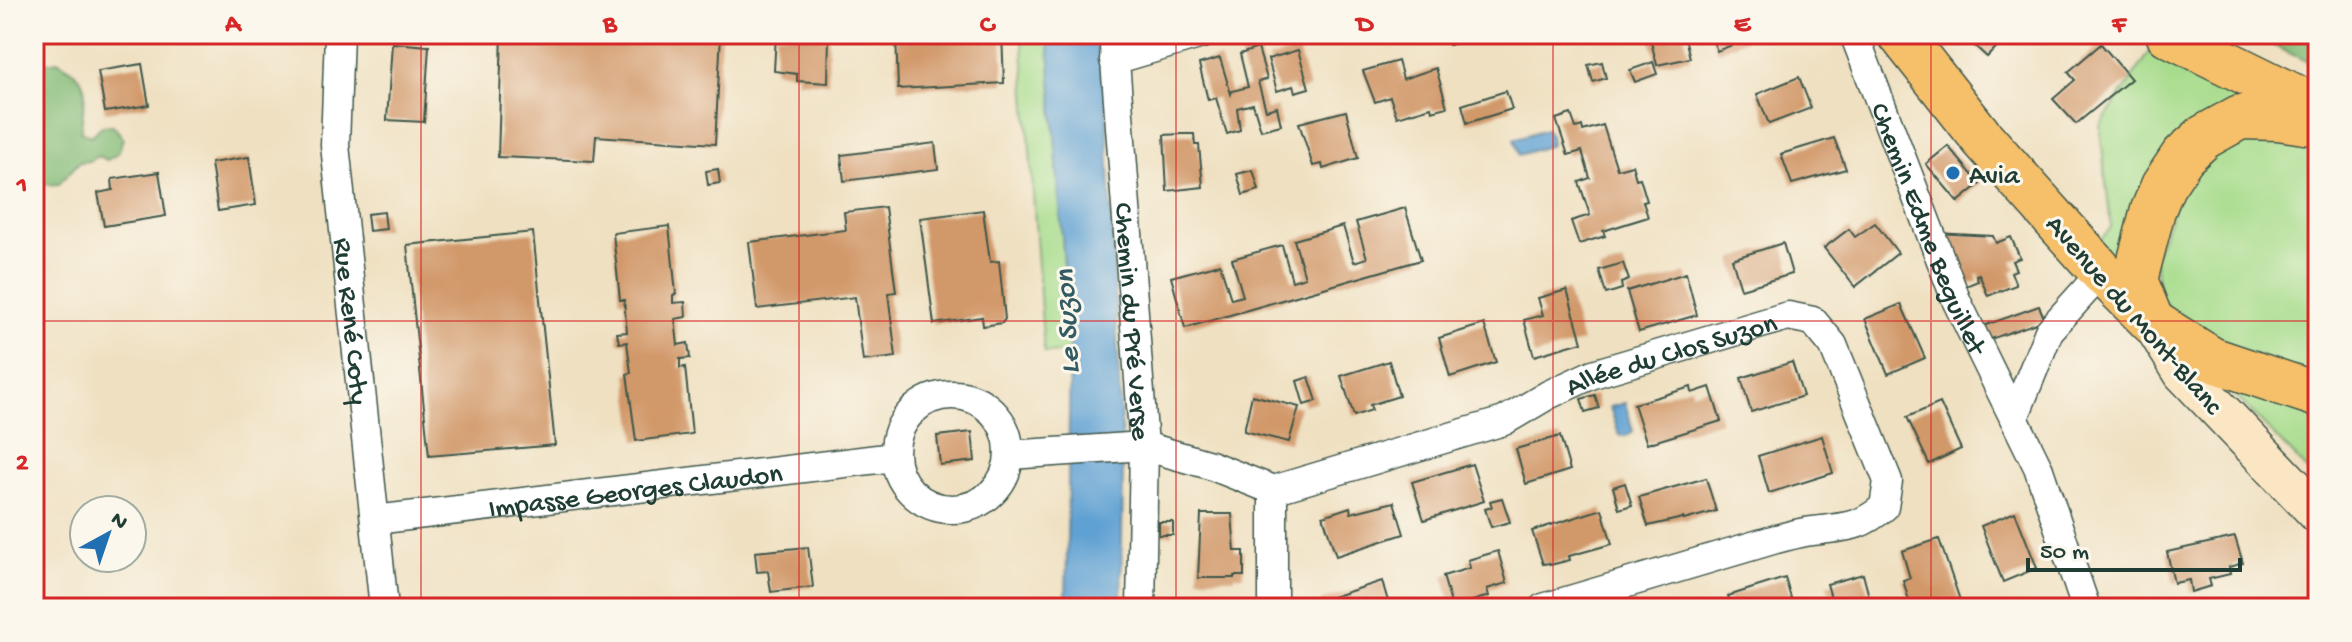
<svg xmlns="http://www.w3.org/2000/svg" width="2352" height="642" font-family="'Gochi Hand',sans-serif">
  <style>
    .green { fill: #a7dc8c; stroke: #638c60; stroke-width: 2 }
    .forest { fill: #85bc78; stroke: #527c56; stroke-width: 2 }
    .water { fill: #60a1d3; stroke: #406f84; stroke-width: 2 }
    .building { fill: #d19869 }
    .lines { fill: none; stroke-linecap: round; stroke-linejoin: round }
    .minor-casing { stroke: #3e5549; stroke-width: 31 }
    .secondary-casing { stroke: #3e5549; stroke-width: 43 }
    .primary-casing { stroke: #3e5549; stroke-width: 47 }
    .minor { stroke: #fff; stroke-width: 28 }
    .secondary { stroke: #fbe6c4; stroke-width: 40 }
    .primary { stroke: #f6c06b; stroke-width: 44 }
    .grid { fill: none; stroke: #d62828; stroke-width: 2; stroke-opacity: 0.55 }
    .poi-dot { fill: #1f6fb2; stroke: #fbf7ec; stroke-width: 3 }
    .labels { text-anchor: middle; stroke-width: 6; stroke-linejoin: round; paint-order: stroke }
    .poi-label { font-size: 28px; fill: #1f3d34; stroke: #fbf7ec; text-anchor: start }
    .street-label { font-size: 28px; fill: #1f3d34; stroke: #fbf7ec }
    .water-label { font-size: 30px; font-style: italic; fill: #325b64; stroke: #fbf7ec }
    .neatline { fill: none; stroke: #d62828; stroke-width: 3 }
    .grid-label { font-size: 26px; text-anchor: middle; font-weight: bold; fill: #d62828 }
  </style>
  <rect width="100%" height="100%" fill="#fbf7ec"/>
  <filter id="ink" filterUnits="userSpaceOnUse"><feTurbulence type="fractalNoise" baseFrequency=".0125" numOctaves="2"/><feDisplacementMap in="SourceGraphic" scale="16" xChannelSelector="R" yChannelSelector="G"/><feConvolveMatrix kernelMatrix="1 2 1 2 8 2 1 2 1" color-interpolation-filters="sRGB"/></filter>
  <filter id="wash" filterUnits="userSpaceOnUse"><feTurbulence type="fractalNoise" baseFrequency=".006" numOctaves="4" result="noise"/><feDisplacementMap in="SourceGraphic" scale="32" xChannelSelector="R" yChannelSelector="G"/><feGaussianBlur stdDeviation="1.8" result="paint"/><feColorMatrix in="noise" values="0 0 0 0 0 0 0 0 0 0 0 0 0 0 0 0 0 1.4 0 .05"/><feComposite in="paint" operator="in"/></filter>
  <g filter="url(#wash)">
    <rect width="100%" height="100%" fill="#efe0c1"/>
    <g class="green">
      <path d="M1022,34H1048L1070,352L1044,353Z"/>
      <path d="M2154,46L2268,102L2121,248L2115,264L2097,243L2111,228L2100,126Z"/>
      <path d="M2233,135L2318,142V377L2240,351L2173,311L2161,299L2154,258L2181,190Z"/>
      <path d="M2232,383L2318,411V481L2235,395Z"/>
    </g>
    <g class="forest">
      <path d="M2250,34H2318V67Z"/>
      <path d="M57,61C98,83 82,95 81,132L91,136L102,126L113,125L123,138L118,153L107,160L98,156L90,161L79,162L59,184L44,185L34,192V65Z"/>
    </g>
    <g class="water">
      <path d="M1048,34H1103L1123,467L1121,608H1066L1070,352Z"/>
      <path d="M1546,129L1550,136L1551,145L1519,155L1514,139Z"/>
      <path d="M1625,403L1633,431L1626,436L1619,435L1610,407Z"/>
    </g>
    <g id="blocks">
      <g class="building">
        <path d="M502,34H721L715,144L596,136L594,161L498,157Z"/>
        <path d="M776,34H829L828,83L797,81V74L774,71Z"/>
        <path d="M896,34H1002L1004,83L898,89Z"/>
        <path d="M1360,34H1388V35L1363,43Z"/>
        <path d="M1395,34H1430V35L1398,44Z"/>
        <path d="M1446,34H1461L1463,41L1449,45Z"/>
        <path d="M1649,34H1684L1690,58L1657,65Z"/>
        <path d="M1710,34H1760L1717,51Z"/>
        <path d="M1962,34H2009L1987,57Z"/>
        <path d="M392,43L429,46L424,122L387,120Z"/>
        <path d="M2101,44L2131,79L2076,124L2053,99L2075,80L2068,72Z"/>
        <path d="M1258,48L1267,79L1258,82L1266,110L1277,107L1281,125L1261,130L1253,104L1237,108L1240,130L1227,134L1216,98L1208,100L1199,64L1220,58L1231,94L1232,91L1248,87L1240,54Z"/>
        <path d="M1298,50L1309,88L1295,92L1293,86L1277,91L1268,59Z"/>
        <path d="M1398,61L1403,79L1436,68L1447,107L1432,111L1431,107L1397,117L1390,97L1375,102L1363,71Z"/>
        <path d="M1602,62L1606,78L1593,82L1588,65Z"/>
        <path d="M1653,62L1657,74L1635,82L1630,70Z"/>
        <path d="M142,64L149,105L105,112L98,71Z"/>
        <path d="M1799,77L1811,108L1769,124L1757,94Z"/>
        <path d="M1506,91L1512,109L1467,123L1462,105Z"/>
        <path d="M1346,111L1358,158L1323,169L1322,164L1313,166L1299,123Z"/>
        <path d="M1571,114L1576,128L1582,126L1583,131L1603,125L1617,169L1632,165L1636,179L1640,178L1647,201L1643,202L1648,217L1603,231L1605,236L1579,244L1571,221L1590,215L1579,182L1590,178L1582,151L1568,155L1556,119Z"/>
        <path d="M1182,134H1194L1195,145H1199L1203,187L1167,191L1164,135Z"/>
        <path d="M1834,138L1846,169L1792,184L1781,154Z"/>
        <path d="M935,143L938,169L844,181L841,155Z"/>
        <path d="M1948,146L1980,184L1958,202L1926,164Z"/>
        <path d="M249,157L256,205L218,211L211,163Z"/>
        <path d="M718,169L720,183L708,185L706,171Z"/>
        <path d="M1253,170L1259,190L1243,195L1237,174Z"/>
        <path d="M159,172L166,216L104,226L98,193L113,190L112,179Z"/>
        <path d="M885,207L896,292L888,293L896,357L863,361L855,297L757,309L749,242L846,230L844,212Z"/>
        <path d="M1405,208L1421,260L1185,328L1171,277L1220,264L1231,299L1243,296L1232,259L1282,245L1292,281L1305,277L1294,240L1343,226L1354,262L1367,258L1356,222Z"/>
        <path d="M983,210L990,262L999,261L1005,319L1002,323L983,326L982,317L934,324L920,218Z"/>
        <path d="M384,212L386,229L369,231L367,214Z"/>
        <path d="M1875,223L1898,253L1855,287L1824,248L1849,229L1855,237Z"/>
        <path d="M669,226L676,294L673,295V303L685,302L686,317L675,319L678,345L688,343L690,358L680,359V368L685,367L692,434L636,441L627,374L631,373L627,342L619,343L617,333L627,332L624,300H620L613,233Z"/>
        <path d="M533,232L555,445L429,456L407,245Z"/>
        <path d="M1935,233L1993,236L1996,243L2011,237L2020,258L2012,261L2016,270L2011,272L2016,285L1988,296L1979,274L1976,275L1978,281L1959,289Z"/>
        <path d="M1783,243L1792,274L1741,289L1732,259Z"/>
        <path d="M1623,263L1629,280L1621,283L1622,289L1606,294L1599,270Z"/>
        <path d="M1686,273L1697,315L1639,332L1627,291Z"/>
        <path d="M1567,290L1582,342L1534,356L1524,320L1543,315L1538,298Z"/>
        <path d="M1901,304L1925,358L1888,374L1865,319Z"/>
        <path d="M2039,306L2045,320L1988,340L1983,326Z"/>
        <path d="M1484,324L1496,362L1450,377L1439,338Z"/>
        <path d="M1389,361L1399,396L1370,405L1372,410L1354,416L1341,376Z"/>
        <path d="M1792,362L1803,396L1751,412L1741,378Z"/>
        <path d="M1309,377L1317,401L1304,405L1297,381Z"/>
        <path d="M1691,387L1692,393L1710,387L1721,421L1647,444L1634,404Z"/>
        <path d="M1252,395L1299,407L1289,442L1244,431Z"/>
        <path d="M1595,395L1599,408L1585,412L1581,399Z"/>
        <path d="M1940,403L1961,449L1929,464L1907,417Z"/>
        <path d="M972,432L975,461L940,465L937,436Z"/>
        <path d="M1560,436L1570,470L1526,484L1516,449Z"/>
        <path d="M1822,436L1833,473L1769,493L1758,456Z"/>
        <path d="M1472,464L1484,501L1424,520L1412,482Z"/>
        <path d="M1706,478L1716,511L1684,520L1683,518L1648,526L1639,497Z"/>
        <path d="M1625,483L1632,505L1619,509L1613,487Z"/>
        <path d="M1502,498L1510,522L1491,527L1485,509L1492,507L1490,501Z"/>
        <path d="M1394,502L1404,534L1336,556L1323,516L1350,507L1351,513Z"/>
        <path d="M1602,509L1612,544L1569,556L1570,560L1550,565L1549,563L1543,564L1532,531Z"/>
        <path d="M2015,512L2037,568L2003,582L1981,526Z"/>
        <path d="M1201,514H1232L1235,551H1244V576H1234V578H1198Z"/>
        <rect x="1159" y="522" width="14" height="13"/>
        <path d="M2235,537L2243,563L2229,567L2230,574L2209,579L2211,586L2191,592L2189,580L2174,583L2167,552Z"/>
        <path d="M1939,539L1962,606L1954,608H1911L1903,580L1910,578L1902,551Z"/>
        <path d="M808,547L813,587L771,592L768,571L757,572L755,552Z"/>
        <path d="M1498,551L1507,583L1487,589L1489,596L1452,607L1443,576L1470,568L1468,560Z"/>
        <path d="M1863,574L1872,608H1834L1827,584Z"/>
        <path d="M1785,578L1794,608H1732L1728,596Z"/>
        <path d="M1382,581L1390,608H1322L1320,601Z"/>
      </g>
    </g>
  </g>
  <g filter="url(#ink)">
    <use href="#blocks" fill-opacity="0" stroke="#3e5549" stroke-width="2"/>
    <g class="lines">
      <defs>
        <g id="minor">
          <path id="s1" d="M339,34L335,145L384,608"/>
          <path id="s2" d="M1113,34L1144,446L1141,608"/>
          <path id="s3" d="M1854,34L1957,302L2038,467L2086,608"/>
          <path d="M1114,60L1202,34"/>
          <circle cx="952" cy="452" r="57"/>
          <path d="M2014,418L2049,331L2102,272"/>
          <path id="s4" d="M1009,455L1144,446L1210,465L1273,490L1504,421L1548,395L1593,374L1788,316L1813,321L1833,345L1888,481L1884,507C1858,529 1846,526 1813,531C1801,532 1788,536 1776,539L1543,608"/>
          <path d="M1273,490V608"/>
          <path id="s5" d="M375,520L894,457"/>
        </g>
        <path id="secondary" d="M2152,322L2184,373L2318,513"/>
        <g id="primary">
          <path d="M1900,34L1982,138L2102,272L2152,322L2211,359L2318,395"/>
          <path d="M2168,34L2318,108"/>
          <path d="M2151,320L2135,280L2153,210L2163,186L2183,156L2204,137L2240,117L2278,118L2318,124"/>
        </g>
      </defs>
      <use href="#minor" class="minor-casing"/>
      <use href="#secondary" class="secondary-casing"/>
      <use href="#primary" class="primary-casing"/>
      <use href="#minor" class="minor"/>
      <use href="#secondary" class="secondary"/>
      <use href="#primary" class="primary"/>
    </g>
  </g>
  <path class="grid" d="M421,34V608M799,34V608M1176,34V608M1553,34V608M1931,34V608M34,321H2318"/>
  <circle class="poi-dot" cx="1953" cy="173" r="8"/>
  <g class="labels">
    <g class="poi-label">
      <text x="1969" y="183">Avia</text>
    </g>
    <g class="street-label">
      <text dy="10" stroke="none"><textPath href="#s3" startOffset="208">Chemin Edme Beguillet</textPath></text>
      <text transform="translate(2136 313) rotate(49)" y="10">Avenue du Mont-Blanc</text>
      <text dy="10" stroke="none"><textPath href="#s1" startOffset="288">Rue René Coty</textPath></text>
      <text dy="10" stroke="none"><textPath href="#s2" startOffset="288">Chemin du Pré Verse</textPath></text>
      <text dy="10" stroke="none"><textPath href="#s4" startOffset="694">Allée du Clos Suzon</textPath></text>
      <text dy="10" stroke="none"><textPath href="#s5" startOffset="262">Impasse Georges Claudon</textPath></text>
    </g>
    <g class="water-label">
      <text transform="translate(1065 322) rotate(-93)" y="10">Le Suzon</text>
    </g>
  </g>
  <rect width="2352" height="642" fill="none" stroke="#fbf7ec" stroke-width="88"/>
  <g transform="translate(108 534) rotate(40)"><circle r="38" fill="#fbf7ec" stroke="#a3ada2" stroke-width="2"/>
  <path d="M0-6L14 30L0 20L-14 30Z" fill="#1f6fb2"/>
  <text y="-12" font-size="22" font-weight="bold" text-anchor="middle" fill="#1f3d34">N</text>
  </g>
  <path d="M2028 558v12h212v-12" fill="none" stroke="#1f3d34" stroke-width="4"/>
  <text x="2040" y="558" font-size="24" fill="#1f3d34" stroke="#fbf7ec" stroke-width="6" paint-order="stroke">50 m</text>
  <rect x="44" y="44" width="2264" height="554" class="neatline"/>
  <g class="grid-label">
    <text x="233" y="31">A</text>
    <text x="610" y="31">B</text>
    <text x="987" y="31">C</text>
    <text x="1365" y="31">D</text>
    <text x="1742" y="31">E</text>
    <text x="2119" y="31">F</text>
    <text x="22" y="192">1</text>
    <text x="22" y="469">2</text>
  </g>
</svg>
